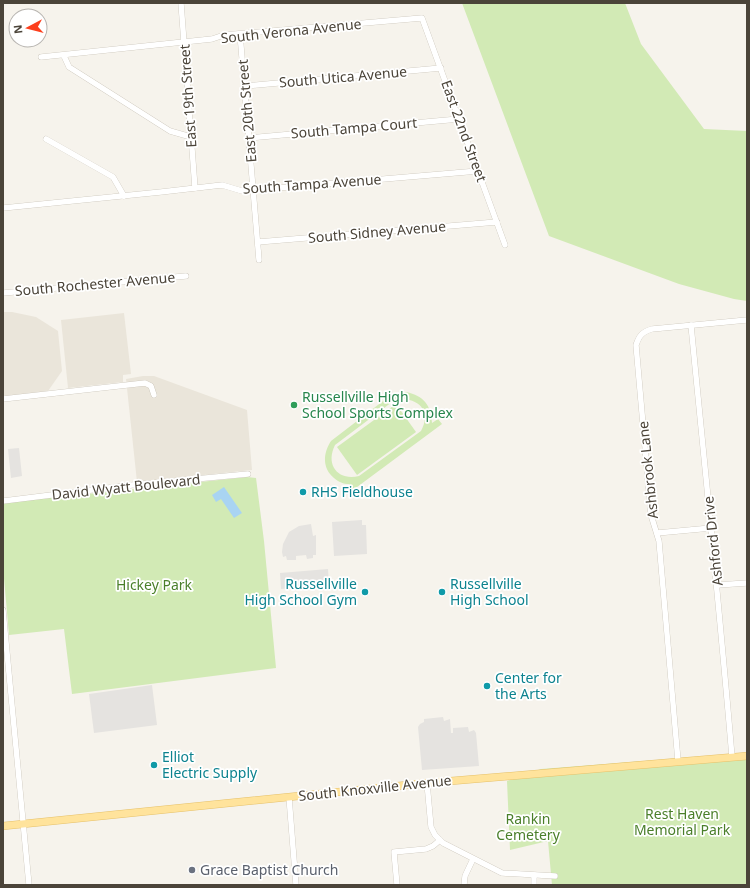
<svg xmlns="http://www.w3.org/2000/svg" width="750" height="888" font-family="'Noto Sans',sans-serif">
  <style>
    .residential { fill: #eae5da }
    .green { fill: #d2eab5; fill-rule: evenodd }
    .parking { fill: #e5e3e0 }
    .water { fill: #a9d4f2 }
    .lines { fill: none; stroke-linecap: round; stroke-linejoin: round }
    .minor-casing { stroke: #c2bbae; stroke-width: 6 }
    .major-casing { stroke: #e6c16a; stroke-width: 8 }
    .minor { stroke: #fff; stroke-width: 5.5 }
    .major { stroke: #ffe39c; stroke-width: 7 }
    .leisure-dot { fill: #2e9e5b; stroke: #fff; stroke-width: 1.5 }
    .culture-dot { fill: #0f9aa8; stroke: #fff; stroke-width: 1.5 }
    .worship-dot { fill: #6b7280; stroke: #fff; stroke-width: 1.5 }
    .labels { text-anchor: middle; stroke-width: 3.5; stroke-linejoin: round; paint-order: stroke }
    .street-label { font-size: 14px; fill: #4b4439; stroke: #fff }
    .leisure-label { font-size: 14px; fill: #27864d; stroke: #fff; text-anchor: start }
    .culture-label { font-size: 14px; fill: #0d838f; stroke: #fff; text-anchor: start }
    .park-label { font-size: 14px; fill: #4a7f2a; stroke: #fff }
    .worship-label { font-size: 14px; fill: #5b616d; stroke: #fff; text-anchor: start }
  </style>
  <rect width="100%" height="100%" fill="#f6f3ec"/>
  <g class="residential">
    <path d="M3,312H12L36,317L58,331L62,371L48,391L7,396L3,395Z"/>
    <path d="M124,313L131,374L123,375V382L68,388L61,320Z"/>
    <path d="M143,376H154L247,410L252,470L137,482L126,379Z"/>
  </g>
  <g class="green">
    <path d="M462,3H625L641,44L704,129L747,131V301L734,299L679,284L549,236Z"/>
    <path d="M406,392C424,396 431,405 432,423L438,419L442,424L353,490L349,484C343,484 339,482 334,478C322,468 323,453 331,441L387,398L399,393ZM403,399C421,400 431,413 421,431L359,476C338,481 325,465 335,445L392,402Z"/>
    <path d="M396,404L416,432L357,475L337,447Z"/>
    <path d="M247,477L256,478L264,541L276,668L72,694L64,629L9,635L3,567V503Z"/>
    <path d="M747,753V885H552L548,841L510,850L507,781L541,769Z"/>
  </g>
  <g class="parking">
    <path d="M19,448L22,476L11,478L8,449Z"/>
    <path d="M362,520V525H366L367,554L334,556L332,522Z"/>
    <path d="M311,524L313,536L316,535V555H313V558L307,559L306,555L296,556V560H287L286,556L283,557L282,552L283,544L289,532L299,526Z"/>
    <path d="M328,569L329,585L281,589L280,573Z"/>
    <path d="M152,685L157,725L94,733L89,694Z"/>
    <path d="M443,717L444,721L450,719L451,733H453V728L468,727L469,732L474,730L476,733L479,766L422,770L418,727L420,724L424,722V719Z"/>
  </g>
  <path class="water" d="M224,487L242,513L234,518L221,499L216,502L212,495Z"/>
  <g class="lines">
    <defs>
      <g id="minor">
        <path d="M181,3L195,188"/>
        <path d="M240,34L259,260"/>
        <path d="M64,56L69,67L170,131L191,137"/>
        <path d="M41,57L212,39L224,35L422,18L505,245"/>
        <path d="M245,86L441,68"/>
        <path d="M249,138L459,119"/>
        <path d="M46,139L113,177L124,196"/>
        <path d="M3,208L161,192L222,185L242,191L478,171"/>
        <path d="M258,242L497,222"/>
        <path d="M3,293L186,276"/>
        <path d="M691,325C705,469 720,613 732,757"/>
        <path d="M3,399L145,383L151,386L154,395"/>
        <path d="M3,501L132,485L248,474"/>
        <path d="M657,533L711,528"/>
        <path d="M718,585L747,583"/>
        <path d="M3,610L29,885"/>
        <path d="M678,761L659,541L651,515L636,345C639,336 642,332 652,329L747,320"/>
        <path d="M427,783L431,827L435,835L443,843L502,873L555,876"/>
        <path d="M289,797L296,885"/>
        <path d="M397,885L394,852L426,849L433,846L440,840"/>
        <path d="M464,885L465,876L473,859"/>
        <path d="M534,885V875"/>
      </g>
      <path id="major" d="M3,826L427,783L747,756"/>
    </defs>
    <use href="#minor" class="minor-casing"/>
    <use href="#major" class="major-casing"/>
    <use href="#minor" class="minor"/>
    <use href="#major" class="major"/>
  </g>
  <circle class="leisure-dot" cx="294" cy="405" r="4"/>
  <g class="culture-dot">
    <circle cx="303" cy="492" r="4"/>
    <circle cx="365" cy="592" r="4"/>
    <circle cx="442" cy="592" r="4"/>
    <circle cx="487" cy="686" r="4"/>
    <circle cx="154" cy="765" r="4"/>
  </g>
  <circle class="worship-dot" cx="192" cy="870" r="4"/>
  <g class="labels">
    <g class="street-label">
      <text transform="translate(291 31) rotate(-6)" y="5">South Verona Avenue</text>
      <text transform="translate(343 77) rotate(-5)" y="5">South Utica Avenue</text>
      <text transform="translate(188 96) rotate(-94)" y="5">East 19th Street</text>
      <text transform="translate(247 111) rotate(-95)" y="5">East 20th Street</text>
      <text transform="translate(354 128) rotate(-5)" y="5">South Tampa Court</text>
      <text transform="translate(464 131) rotate(70)" y="5">East 22nd Street</text>
      <text transform="translate(312 184) rotate(-4)" y="5">South Tampa Avenue</text>
      <text transform="translate(377 232) rotate(-5)" y="5">South Sidney Avenue</text>
      <text transform="translate(95 284) rotate(-5)" y="5">South Rochester Avenue</text>
      <text transform="translate(648 470) rotate(-96)" y="5">Ashbrook Lane</text>
      <text transform="translate(126 487) rotate(-6)" y="5">David Wyatt Boulevard</text>
      <text transform="translate(713 541) rotate(-96)" y="5">Ashford Drive</text>
      <text transform="translate(375 788) rotate(-6)" y="5">South Knoxville Avenue</text>
    </g>
    <g class="leisure-label">
      <text x="302" y="402">Russellville High<tspan x="302" dy="16">School Sports Complex</tspan></text>
    </g>
    <g class="culture-label">
      <text x="311" y="497">RHS Fieldhouse</text>
      <text x="357" y="589" text-anchor="end">Russellville<tspan x="357" dy="16">High School Gym</tspan></text>
      <text x="450" y="589">Russellville<tspan x="450" dy="16">High School</tspan></text>
      <text x="495" y="683">Center for<tspan x="495" dy="16">the Arts</tspan></text>
      <text x="162" y="762">Elliot<tspan x="162" dy="16">Electric Supply</tspan></text>
    </g>
    <g class="park-label">
      <text x="154" y="590">Hickey Park</text>
      <text x="682" y="819">Rest Haven<tspan x="682" dy="16">Memorial Park</tspan></text>
      <text x="528" y="824">Rankin<tspan x="528" dy="16">Cemetery</tspan></text>
    </g>
    <g class="worship-label">
      <text x="200" y="875">Grace Baptist Church</text>
    </g>
  </g>
  <rect width="750" height="888" fill="none" stroke="#4b4439" stroke-width="8"/>
  <g transform="translate(28 28) rotate(263)"><circle r="19" fill="#ffffff" stroke="#b7b4b0"/>
  <path d="M0-3L7 15L0 10L-7 15Z" fill="#fc3f1d"/>
  <text y="-6" font-size="11" font-weight="bold" text-anchor="middle" fill="#4b4439">N</text>
  </g>
</svg>
